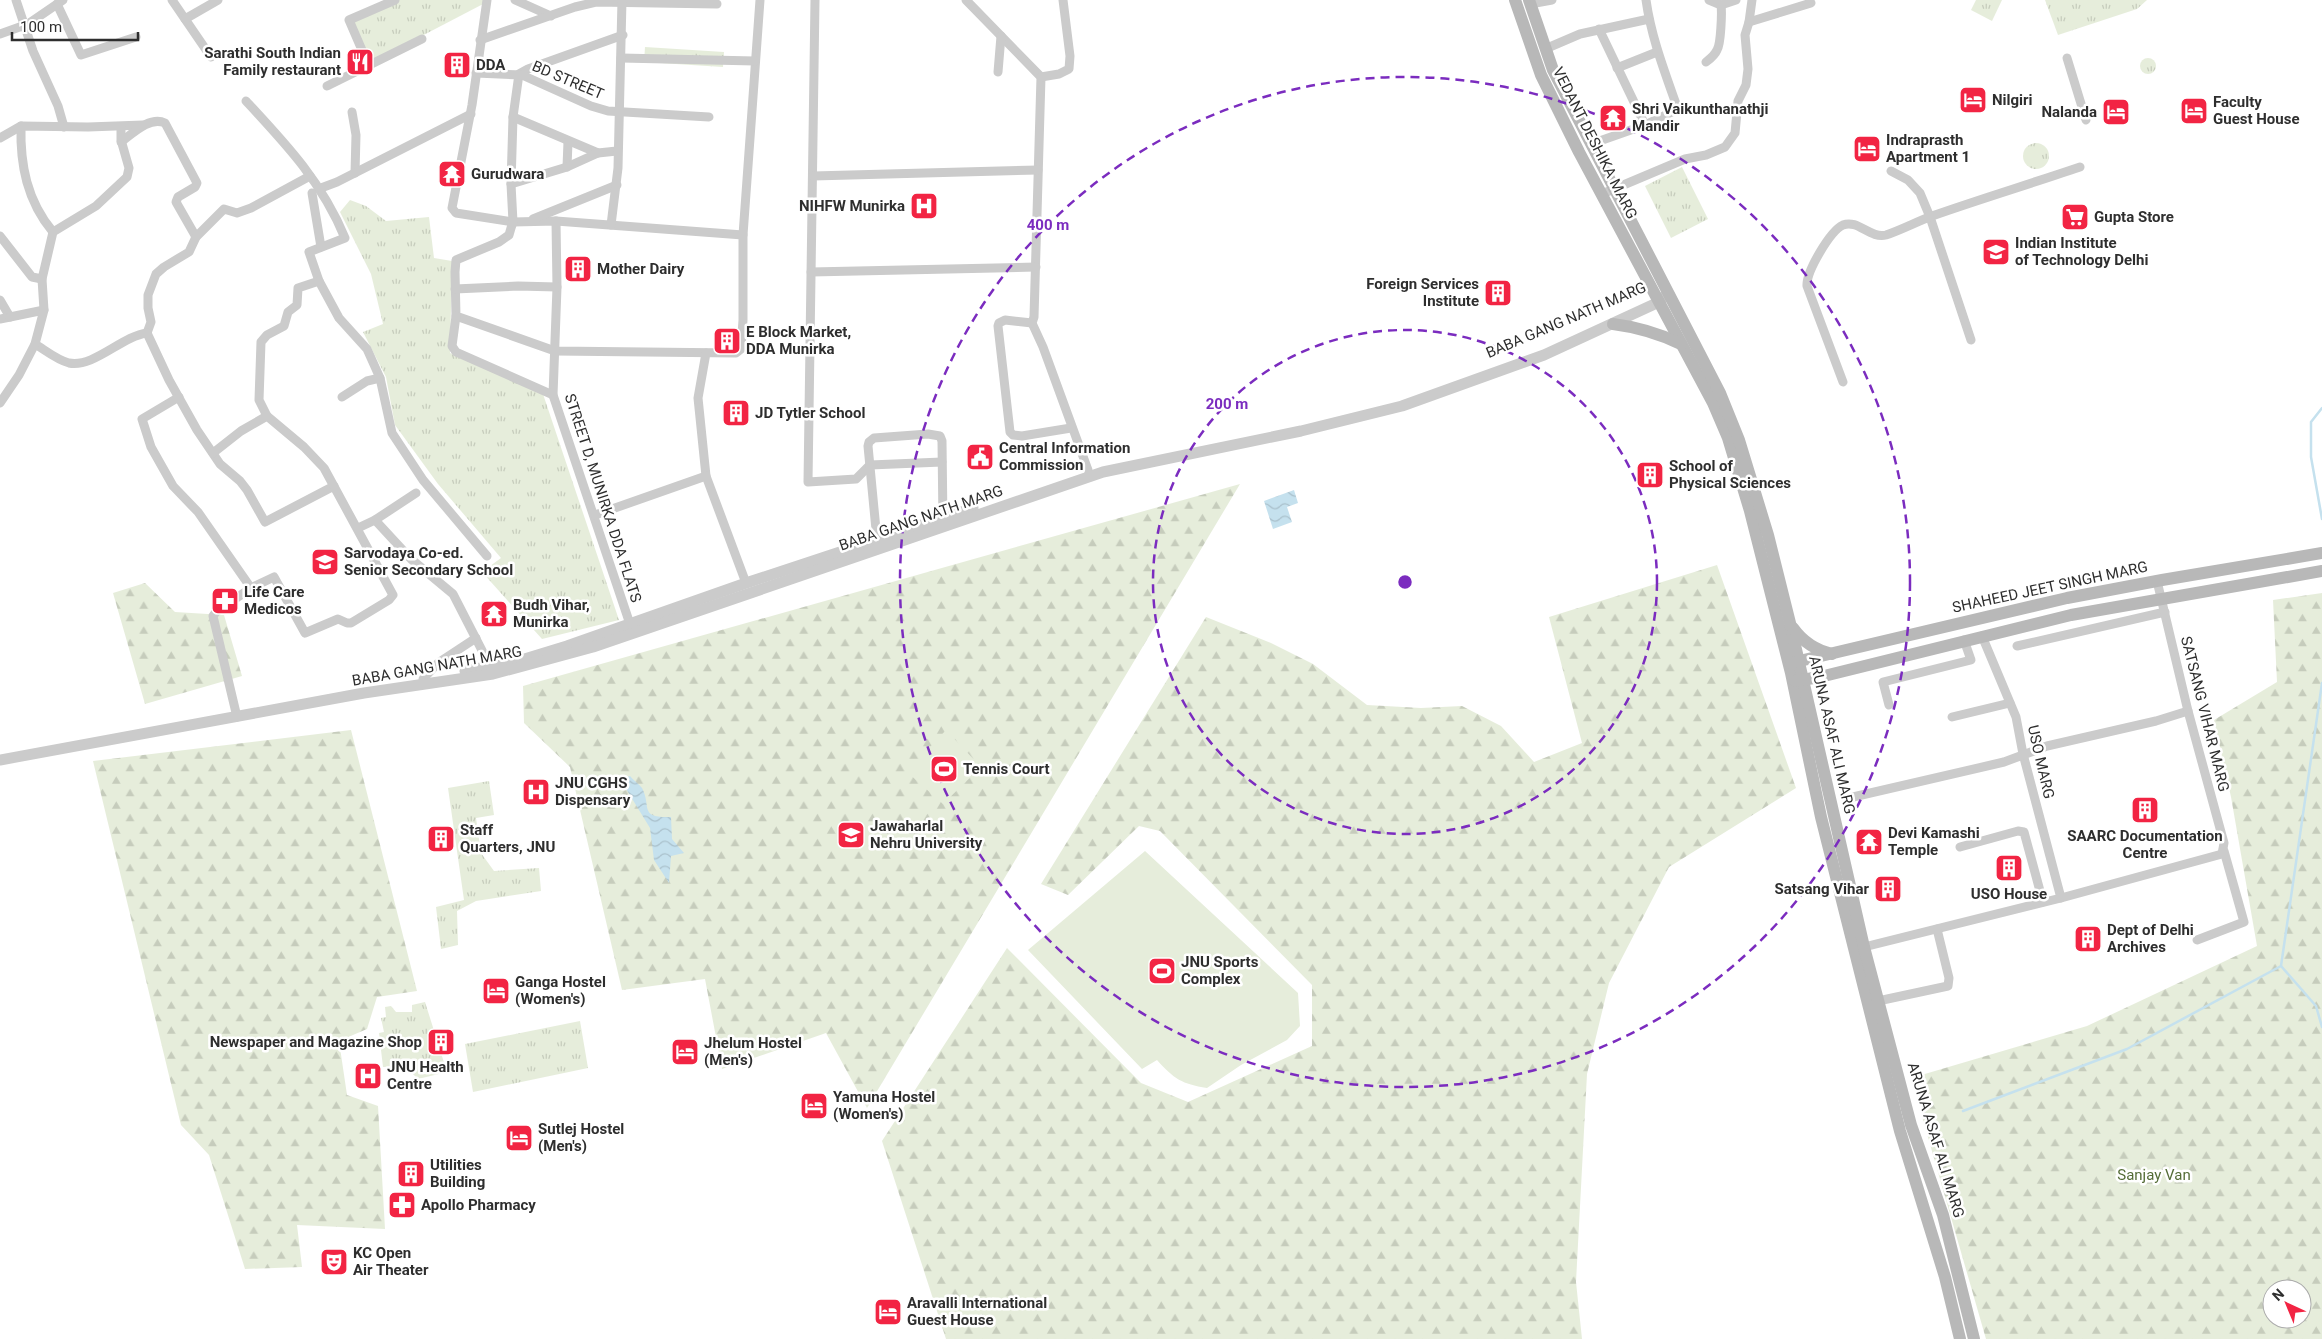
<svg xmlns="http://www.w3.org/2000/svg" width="2322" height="1339" font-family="Roboto,sans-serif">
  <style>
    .grass { fill: url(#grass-tufts) }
    .forest { fill: url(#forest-firs); fill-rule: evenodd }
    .garden { fill: #e6eddb }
    .water { fill: url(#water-waves) }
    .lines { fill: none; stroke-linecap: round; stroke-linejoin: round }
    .stream { stroke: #c5e1ee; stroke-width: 2.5 }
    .minor { stroke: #cbcbcb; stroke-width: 9 }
    .tertiary { stroke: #cbcbcb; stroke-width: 11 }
    .secondary { stroke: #b8b8b8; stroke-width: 12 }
    .ring { fill: none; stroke: #7b2cbf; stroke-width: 2.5; stroke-dasharray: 9 6 }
    .labels { text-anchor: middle; stroke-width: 5; stroke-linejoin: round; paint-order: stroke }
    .poi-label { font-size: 15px; font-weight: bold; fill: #2e2e2e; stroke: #fff; text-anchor: start }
    .street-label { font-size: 15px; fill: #2e2e2e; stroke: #fff }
    .park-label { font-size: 15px; fill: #556d38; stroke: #fff }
    .centre { fill: #7b2cbf; stroke: #fff; stroke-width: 2.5 }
    .ring-label { font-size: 15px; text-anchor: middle; font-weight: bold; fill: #7b2cbf; stroke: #fff; stroke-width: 5; stroke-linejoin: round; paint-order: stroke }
  </style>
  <defs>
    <pattern id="grass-tufts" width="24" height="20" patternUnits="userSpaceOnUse" patternTransform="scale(1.25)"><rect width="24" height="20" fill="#e6eddb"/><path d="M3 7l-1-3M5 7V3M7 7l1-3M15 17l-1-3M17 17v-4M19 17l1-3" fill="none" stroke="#c6ccbc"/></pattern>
    <pattern id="forest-firs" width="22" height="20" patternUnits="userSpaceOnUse" patternTransform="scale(1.25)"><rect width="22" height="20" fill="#e6eddb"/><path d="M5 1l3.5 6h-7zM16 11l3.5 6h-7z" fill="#c6ccbc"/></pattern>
    <pattern id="water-waves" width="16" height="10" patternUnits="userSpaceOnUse" patternTransform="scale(1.25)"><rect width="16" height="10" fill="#c5e1ee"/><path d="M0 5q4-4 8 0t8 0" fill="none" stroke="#aac1cc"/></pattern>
  </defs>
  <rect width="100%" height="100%" fill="#fff"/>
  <g class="grass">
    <path d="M395,0H484L485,3L368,64L349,20Z"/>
    <path d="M1976,0H2002L1992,21L1971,10Z"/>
    <path d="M2045,0H2147L2137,9L2058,35Z"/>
    <path d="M645,47L724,52L723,67L644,62Z"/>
    <circle cx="2148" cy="66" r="8"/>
    <circle cx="2036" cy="156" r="13"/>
    <path d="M1682,167L1708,219L1671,238L1645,186Z"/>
    <path d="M350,200L366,206L386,221L429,217L434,258L452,261L450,353L543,394L619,620L542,639L482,572L501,558L438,484L395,425L386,377L363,332L383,324L371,274L340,212Z"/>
    <path d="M489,781L494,815L476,818L481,853L494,871L539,868L541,891L476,901L457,911L458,945L441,949L436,907L464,900L448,788Z"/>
    <path d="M425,1002L447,1072L418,1079L406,1067H383L379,1033L384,1032L381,1018L386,1017L385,1007L391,1006L396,1012H412V1005Z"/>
    <path d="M580,1021L588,1068L473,1092L465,1044Z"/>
  </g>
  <g class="forest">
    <path d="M1240,484L867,1108L826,1033L722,1069L705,979L622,990L570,767L524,723L523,686Z"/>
    <path d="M1717,565L1796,788L1669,867L1609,983L1587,1074L1576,1282L1582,1339H946L882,1141L1007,948L1141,1083L1188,1102L1312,1046V985L1160,831L1139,826L1068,895L1041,884L1206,617L1271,643L1313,664L1367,705L1421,708L1462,706L1501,726L1534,762L1582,743L1549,617Z"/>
    <path d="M145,583L175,612L224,615L242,676L145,704L113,593Z"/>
    <path d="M2322,593V1339H1986L1923,1120L1918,1076L2087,1026L2257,946L2231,797L2214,720L2277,682L2273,600ZM2272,1289H2302V1319H2272Z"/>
    <path d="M351,730L417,991L377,997L367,1029L339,1041L347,1095L378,1106L385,1229L297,1225L302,1267L245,1269L209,1155L181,1125L93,761Z"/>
  </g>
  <g class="garden">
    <path d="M946,730L981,767L943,804L907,772Z"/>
    <path d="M1145,851L1298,993L1300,1026L1287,1040L1241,1065L1207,1088C1182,1084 1174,1079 1157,1060L1142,1069L1028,950Z"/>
  </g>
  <g class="water">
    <path d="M1294,490L1298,503L1287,507L1292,522L1273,529L1264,501Z"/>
    <path d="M630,776C633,780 639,784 642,788C652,807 638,818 671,817L672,839L684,853L671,856L669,883L654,860L650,828L620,779Z"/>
  </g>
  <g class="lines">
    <g class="stream">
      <path d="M2322,408L2311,422V457L2322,519"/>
      <path d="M2281,966L2316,1006L2322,1027"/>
      <path d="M1963,1111L2127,1049L2281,966L2322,683"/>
    </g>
    <g class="minor">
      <path d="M16,0L33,51L58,106L64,127"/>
      <path d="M172,0L211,57"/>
      <path d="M487,0L472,105L452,208L456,213L513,222L556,221L743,235"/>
      <path d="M515,0L551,16"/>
      <path d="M815,0L808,482L856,479L870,465L942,462"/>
      <path d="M966,0L1041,77L1034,317L1032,323L1043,347L1088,470"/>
      <path d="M57,4L81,55L136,37"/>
      <path d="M1530,4L1552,0"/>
      <path d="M1721,5L1736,0"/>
      <path d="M185,19L218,0"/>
      <path d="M1749,22L1811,3"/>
      <path d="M1599,29L1645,125"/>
      <path d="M0,34L28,24L63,0"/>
      <path d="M623,35L528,69L519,74L513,117L511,184L513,222L511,228L509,235L499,242L456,260L455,272L456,316L555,351L736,353L741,349L743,320V235L760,0"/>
      <path d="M480,40L575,7L596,2L717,4"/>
      <path d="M1545,49L1580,34L1649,19"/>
      <path d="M621,58L755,61"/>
      <path d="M2067,58L2086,120"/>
      <path d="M1706,62C1710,59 1715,55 1717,50C1721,44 1722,12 1721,5L1709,0"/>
      <path d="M368,64L349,20L395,0"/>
      <path d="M1617,68L1657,52"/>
      <path d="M998,72L1001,36"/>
      <path d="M476,73L522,75L591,106L608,111L709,117"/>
      <path d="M1041,77L1059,74L1069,69L1070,56L1063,0"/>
      <path d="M327,86L422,39"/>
      <path d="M246,101C286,144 322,182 345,238L309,252L319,281L298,288L297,305L288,312L284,326L267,335L261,342L259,400L267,416"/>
      <path d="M352,112L356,135L355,173"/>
      <path d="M513,117L598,153L617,151"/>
      <path d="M21,126C20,165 27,201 53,232"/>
      <path d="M0,138L21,126L88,127L143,125"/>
      <path d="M121,142C133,133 150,116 165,123L197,183L195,187L178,197L176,202L196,237"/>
      <path d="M1591,144L1645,125L1676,110V104C1664,70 1651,36 1646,0"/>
      <path d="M567,167L568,142"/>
      <path d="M1891,171L1908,180L1920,193L1930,217L1971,340"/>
      <path d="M310,176L251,208L237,213L224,209L196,237L189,252L164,267L156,274L148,295V308L151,322L147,333L169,380L197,430L220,464L240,481L247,490L265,522L334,486"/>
      <path d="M813,176L1038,170"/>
      <path d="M511,184L567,167L598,153"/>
      <path d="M321,188L337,182L471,114"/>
      <path d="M312,193L321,247"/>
      <path d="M1602,194L1685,159L1706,155L1725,147L1735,133L1738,101L1746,85L1748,69L1745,35L1749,22L1752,0"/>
      <path d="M533,219L617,185"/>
      <path d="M556,221L557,287L553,395L632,630"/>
      <path d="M611,225L618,168L622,0"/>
      <path d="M0,236L32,277L42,279"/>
      <path d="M811,272L1036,267"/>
      <path d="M319,281L339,318L367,349L380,378L392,433L423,480L487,556"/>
      <path d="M455,289L518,286L557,287"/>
      <path d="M0,300L10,317L0,319"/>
      <path d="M456,316L452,346L456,352L553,395"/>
      <path d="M10,317L44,310"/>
      <path d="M1032,323L1005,320L999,323L998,326L1010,432L1013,435L1022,436L1071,428"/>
      <path d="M35,344C45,350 57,360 69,363C94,368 122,336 147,333"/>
      <path d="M706,353L698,398L706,476L746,583"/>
      <path d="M1843,382L1807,286C1806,272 1830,231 1843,225C1858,219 1870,239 1886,235C1901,230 1916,222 1932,216C1980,199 2030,184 2080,167"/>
      <path d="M179,397L142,419L151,447L173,486L198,512L251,588"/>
      <path d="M342,397L367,381L380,378"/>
      <path d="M0,403L19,375L35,344L44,310L42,279L53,232L96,206L127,177L129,168L121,140V127"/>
      <path d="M213,453L241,431L267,416L304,447L324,468L393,595L389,600L351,623H347L338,619L305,633L274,577L251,588L216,612L213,616L237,717"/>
      <path d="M595,515L706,476"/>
      <path d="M375,520L411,559L453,594L490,666"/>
      <path d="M358,528L375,520L416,493"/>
      <path d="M877,540L868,446L869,442L874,438L928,434L940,436L942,441L943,524"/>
      <path d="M1982,636L2016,717L2023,754L2061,898"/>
      <path d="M2017,646L2165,612"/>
      <path d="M423,679L438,663L476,638"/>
      <path d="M1889,705L1883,682L1971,660L1964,640"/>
      <path d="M1952,717L2010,703"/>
      <path d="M1853,797L2004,762L2047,746L2156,721L2188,711"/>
      <path d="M1960,847L2018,831L2024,832L2043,902"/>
      <path d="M2197,940L2244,922L2224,851"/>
      <path d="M1864,947L2061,898L2222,854L2224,843L2188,711L2157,581"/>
      <path d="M1878,1001L1948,986L1949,978L1937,929"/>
    </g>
    <g class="tertiary">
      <path d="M465,671L518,661L567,646L749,582L973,508"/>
      <path d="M0,760L364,693L493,674L593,647L1103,472L1301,431L1402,406L1544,355L1659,302L1666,295"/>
    </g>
    <g class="secondary">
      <path d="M1515,0L1541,75L1579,152L1713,403L1728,438L1750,511L1791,673L1821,817L1900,1131L1945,1277L1960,1339"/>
      <path d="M1529,0L1553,70L1720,393L1739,440L1768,535L1790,623L1864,947L1911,1125L1943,1215L1974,1339"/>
      <path d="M1613,324C1637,327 1658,333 1681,344"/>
      <path d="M1793,628C1803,642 1815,650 1832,654"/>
      <path d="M1791,663L2067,598L2162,580L2322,553"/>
      <path d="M1795,681L1820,677L2071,615L2322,571"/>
    </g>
  </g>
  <g class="ring">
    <circle cx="1405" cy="582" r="252"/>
    <circle cx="1405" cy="582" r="505"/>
  </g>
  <defs>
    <symbol id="restaurant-square" viewBox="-11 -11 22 22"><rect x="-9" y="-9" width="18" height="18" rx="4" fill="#f22443" stroke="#fff"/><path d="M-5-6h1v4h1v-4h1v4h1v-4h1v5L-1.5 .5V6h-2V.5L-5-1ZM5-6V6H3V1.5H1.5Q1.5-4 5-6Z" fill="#fff"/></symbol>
    <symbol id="building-square" viewBox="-11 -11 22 22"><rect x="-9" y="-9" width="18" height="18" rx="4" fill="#f22443" stroke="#fff"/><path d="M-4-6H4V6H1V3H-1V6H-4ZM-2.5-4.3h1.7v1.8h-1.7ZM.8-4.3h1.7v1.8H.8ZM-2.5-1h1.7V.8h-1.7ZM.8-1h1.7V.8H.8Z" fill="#fff"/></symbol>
    <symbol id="hotel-square" viewBox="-11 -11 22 22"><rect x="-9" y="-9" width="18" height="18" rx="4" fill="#f22443" stroke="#fff"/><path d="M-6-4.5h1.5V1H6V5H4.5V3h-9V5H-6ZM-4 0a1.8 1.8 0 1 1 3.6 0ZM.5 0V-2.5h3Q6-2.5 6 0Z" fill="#fff"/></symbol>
    <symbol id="temple-square" viewBox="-11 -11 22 22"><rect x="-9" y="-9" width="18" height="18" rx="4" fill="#f22443" stroke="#fff"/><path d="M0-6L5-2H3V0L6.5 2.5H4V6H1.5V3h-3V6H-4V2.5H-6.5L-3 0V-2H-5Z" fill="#fff"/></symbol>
    <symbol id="hospital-square" viewBox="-11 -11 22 22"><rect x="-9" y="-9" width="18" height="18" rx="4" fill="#f22443" stroke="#fff"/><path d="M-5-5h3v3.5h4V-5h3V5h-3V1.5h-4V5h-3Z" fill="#fff"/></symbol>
    <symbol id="supermarket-square" viewBox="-11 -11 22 22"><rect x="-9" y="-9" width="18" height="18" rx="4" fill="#f22443" stroke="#fff"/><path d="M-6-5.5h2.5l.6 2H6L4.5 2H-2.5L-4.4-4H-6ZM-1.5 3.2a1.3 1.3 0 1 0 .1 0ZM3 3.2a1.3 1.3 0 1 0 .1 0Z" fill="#fff"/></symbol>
    <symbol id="university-square" viewBox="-11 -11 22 22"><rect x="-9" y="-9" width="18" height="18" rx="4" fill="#f22443" stroke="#fff"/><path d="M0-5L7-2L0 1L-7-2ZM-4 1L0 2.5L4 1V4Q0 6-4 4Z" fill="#fff"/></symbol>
    <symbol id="civic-square" viewBox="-11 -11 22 22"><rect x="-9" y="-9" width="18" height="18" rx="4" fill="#f22443" stroke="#fff"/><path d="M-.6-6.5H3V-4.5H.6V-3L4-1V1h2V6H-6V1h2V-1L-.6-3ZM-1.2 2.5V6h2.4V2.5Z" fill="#fff"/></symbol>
    <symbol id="school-square" viewBox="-11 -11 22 22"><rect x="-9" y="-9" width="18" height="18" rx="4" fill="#f22443" stroke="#fff"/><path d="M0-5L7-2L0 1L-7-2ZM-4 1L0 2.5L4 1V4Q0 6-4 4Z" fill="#fff"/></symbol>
    <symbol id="pharmacy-square" viewBox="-11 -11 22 22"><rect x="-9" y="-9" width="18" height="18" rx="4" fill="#f22443" stroke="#fff"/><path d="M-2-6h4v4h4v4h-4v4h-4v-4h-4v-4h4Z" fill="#fff"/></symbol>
    <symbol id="stadium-square" viewBox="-11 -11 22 22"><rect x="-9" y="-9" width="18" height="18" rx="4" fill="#f22443" stroke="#fff"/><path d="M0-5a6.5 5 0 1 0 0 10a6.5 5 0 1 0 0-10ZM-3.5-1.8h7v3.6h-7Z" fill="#fff"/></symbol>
    <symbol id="theatre-square" viewBox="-11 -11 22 22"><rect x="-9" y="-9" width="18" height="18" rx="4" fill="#f22443" stroke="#fff"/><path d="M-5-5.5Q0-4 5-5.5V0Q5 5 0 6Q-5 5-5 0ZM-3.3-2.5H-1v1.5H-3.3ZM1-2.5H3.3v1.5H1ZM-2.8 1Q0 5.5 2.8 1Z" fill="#fff"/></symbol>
  </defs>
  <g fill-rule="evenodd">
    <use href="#restaurant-square" x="344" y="46" width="32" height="32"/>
    <use href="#building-square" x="441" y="49" width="32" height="32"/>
    <use href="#hotel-square" x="1957" y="84" width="32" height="32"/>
    <use href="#hotel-square" x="2178" y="95" width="32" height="32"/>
    <use href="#hotel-square" x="2100" y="96" width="32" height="32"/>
    <use href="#temple-square" x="1597" y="102" width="32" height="32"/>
    <use href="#hotel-square" x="1851" y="133" width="32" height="32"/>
    <use href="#temple-square" x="436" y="158" width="32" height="32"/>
    <use href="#hospital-square" x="908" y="190" width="32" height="32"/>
    <use href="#supermarket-square" x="2059" y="201" width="32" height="32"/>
    <use href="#university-square" x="1980" y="236" width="32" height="32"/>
    <use href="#building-square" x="562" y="253" width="32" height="32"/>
    <use href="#building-square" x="1482" y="277" width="32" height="32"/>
    <use href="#building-square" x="711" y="325" width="32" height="32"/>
    <use href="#building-square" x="720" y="397" width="32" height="32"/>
    <use href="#civic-square" x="964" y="441" width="32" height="32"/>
    <use href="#building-square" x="1634" y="459" width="32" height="32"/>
    <use href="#school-square" x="309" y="546" width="32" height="32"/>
    <use href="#pharmacy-square" x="209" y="585" width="32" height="32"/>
    <use href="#temple-square" x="478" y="598" width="32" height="32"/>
    <use href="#stadium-square" x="928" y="753" width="32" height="32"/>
    <use href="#hospital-square" x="520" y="776" width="32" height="32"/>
    <use href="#building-square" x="2129" y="794" width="32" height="32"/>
    <use href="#university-square" x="835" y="819" width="32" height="32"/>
    <use href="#building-square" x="425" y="823" width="32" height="32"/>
    <use href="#temple-square" x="1853" y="826" width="32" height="32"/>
    <use href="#building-square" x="1993" y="852" width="32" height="32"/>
    <use href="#building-square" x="1872" y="873" width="32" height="32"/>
    <use href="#building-square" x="2072" y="923" width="32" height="32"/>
    <use href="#stadium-square" x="1146" y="955" width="32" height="32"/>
    <use href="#hotel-square" x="480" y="975" width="32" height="32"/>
    <use href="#building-square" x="425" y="1026" width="32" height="32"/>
    <use href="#hotel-square" x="669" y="1036" width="32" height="32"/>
    <use href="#hospital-square" x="352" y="1060" width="32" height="32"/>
    <use href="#hotel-square" x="798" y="1090" width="32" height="32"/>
    <use href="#hotel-square" x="503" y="1122" width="32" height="32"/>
    <use href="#building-square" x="395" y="1158" width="32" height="32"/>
    <use href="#pharmacy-square" x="386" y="1189" width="32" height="32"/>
    <use href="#theatre-square" x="318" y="1246" width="32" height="32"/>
    <use href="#hotel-square" x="872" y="1296" width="32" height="32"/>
  </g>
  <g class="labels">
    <g class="poi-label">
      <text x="341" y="58" text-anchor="end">Sarathi South Indian<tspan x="341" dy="17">Family restaurant</tspan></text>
      <text x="476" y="70">DDA</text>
      <text x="1992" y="105">Nilgiri</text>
      <text x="2213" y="107">Faculty<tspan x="2213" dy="17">Guest House</tspan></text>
      <text x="1632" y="114">Shri Vaikunthanathji<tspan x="1632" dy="17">Mandir</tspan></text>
      <text x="2097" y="117" text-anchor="end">Nalanda</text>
      <text x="1886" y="145">Indraprasth<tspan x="1886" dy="17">Apartment 1</tspan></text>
      <text x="471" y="179">Gurudwara</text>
      <text x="905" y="211" text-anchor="end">NIHFW Munirka</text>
      <text x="2094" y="222">Gupta Store</text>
      <text x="2015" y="248">Indian Institute<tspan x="2015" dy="17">of Technology Delhi</tspan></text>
      <text x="597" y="274">Mother Dairy</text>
      <text x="1479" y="289" text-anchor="end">Foreign Services<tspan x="1479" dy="17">Institute</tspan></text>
      <text x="746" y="337">E Block Market,<tspan x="746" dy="17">DDA Munirka</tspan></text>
      <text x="755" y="418">JD Tytler School</text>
      <text x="999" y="453">Central Information<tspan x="999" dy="17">Commission</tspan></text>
      <text x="1669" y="471">School of<tspan x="1669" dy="17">Physical Sciences</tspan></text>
      <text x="344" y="558">Sarvodaya Co-ed.<tspan x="344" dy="17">Senior Secondary School</tspan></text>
      <text x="244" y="597">Life Care<tspan x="244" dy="17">Medicos</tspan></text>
      <text x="513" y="610">Budh Vihar,<tspan x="513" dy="17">Munirka</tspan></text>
      <text x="963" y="774">Tennis Court</text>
      <text x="555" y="788">JNU CGHS<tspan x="555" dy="17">Dispensary</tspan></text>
      <text x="870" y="831">Jawaharlal<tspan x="870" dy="17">Nehru University</tspan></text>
      <text x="460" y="835">Staff<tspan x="460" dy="17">Quarters, JNU</tspan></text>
      <text x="1888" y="838">Devi Kamashi<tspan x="1888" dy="17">Temple</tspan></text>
      <text x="2145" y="841" text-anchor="middle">SAARC Documentation<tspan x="2145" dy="17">Centre</tspan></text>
      <text x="1869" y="894" text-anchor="end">Satsang Vihar</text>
      <text x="2009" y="899" text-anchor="middle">USO House</text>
      <text x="2107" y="935">Dept of Delhi<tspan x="2107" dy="17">Archives</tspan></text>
      <text x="1181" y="967">JNU Sports<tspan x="1181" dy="17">Complex</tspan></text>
      <text x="515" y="987">Ganga Hostel<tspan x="515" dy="17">(Women's)</tspan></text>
      <text x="422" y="1047" text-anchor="end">Newspaper and Magazine Shop</text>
      <text x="704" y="1048">Jhelum Hostel<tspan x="704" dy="17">(Men's)</tspan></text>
      <text x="387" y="1072">JNU Health<tspan x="387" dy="17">Centre</tspan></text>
      <text x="833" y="1102">Yamuna Hostel<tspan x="833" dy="17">(Women's)</tspan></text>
      <text x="538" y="1134">Sutlej Hostel<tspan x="538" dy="17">(Men's)</tspan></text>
      <text x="430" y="1170">Utilities<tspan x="430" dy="17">Building</tspan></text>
      <text x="421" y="1210">Apollo Pharmacy</text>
      <text x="353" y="1258">KC Open<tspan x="353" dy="17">Air Theater</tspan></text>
      <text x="907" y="1308">Aravalli International<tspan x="907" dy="17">Guest House</tspan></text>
    </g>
    <g class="street-label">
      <text transform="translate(568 80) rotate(23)" y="5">BD STREET</text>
      <text transform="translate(1595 143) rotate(63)" y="5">VEDANT DESHIKA MARG</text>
      <text transform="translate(1566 320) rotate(-23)" y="5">BABA GANG NATH MARG</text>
      <text transform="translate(603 498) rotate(72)" y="5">STREET D, MUNIRKA DDA FLATS</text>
      <text transform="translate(921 518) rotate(-19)" y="5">BABA GANG NATH MARG</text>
      <text transform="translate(2050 587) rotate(-12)" y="5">SHAHEED JEET SINGH MARG</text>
      <text transform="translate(437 666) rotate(-10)" y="5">BABA GANG NATH MARG</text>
      <text transform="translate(2205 714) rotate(76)" y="5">SATSANG VIHAR MARG</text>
      <text transform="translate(1832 735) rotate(77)" y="5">ARUNA ASAF ALI MARG</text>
      <text transform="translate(2041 762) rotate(77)" y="5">USO MARG</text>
      <text transform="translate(1936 1140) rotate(73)" y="5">ARUNA ASAF ALI MARG</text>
    </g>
    <g class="park-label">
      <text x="2154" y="1180">Sanjay Van</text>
    </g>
  </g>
  <circle cx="1405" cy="582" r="8" class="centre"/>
  <g class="ring-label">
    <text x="1048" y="230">400 m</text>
    <text x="1227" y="409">200 m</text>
  </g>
  <g transform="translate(2287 1304) rotate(316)"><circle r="24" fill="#ffffff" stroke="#ababab"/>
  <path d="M0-4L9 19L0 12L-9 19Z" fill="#f22443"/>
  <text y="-8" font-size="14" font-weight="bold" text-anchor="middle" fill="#2e2e2e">N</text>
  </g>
  <path d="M12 32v8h126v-8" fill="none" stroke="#2e2e2e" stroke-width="2.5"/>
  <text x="20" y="32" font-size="15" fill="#2e2e2e" stroke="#ffffff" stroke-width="4" paint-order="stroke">100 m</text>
</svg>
